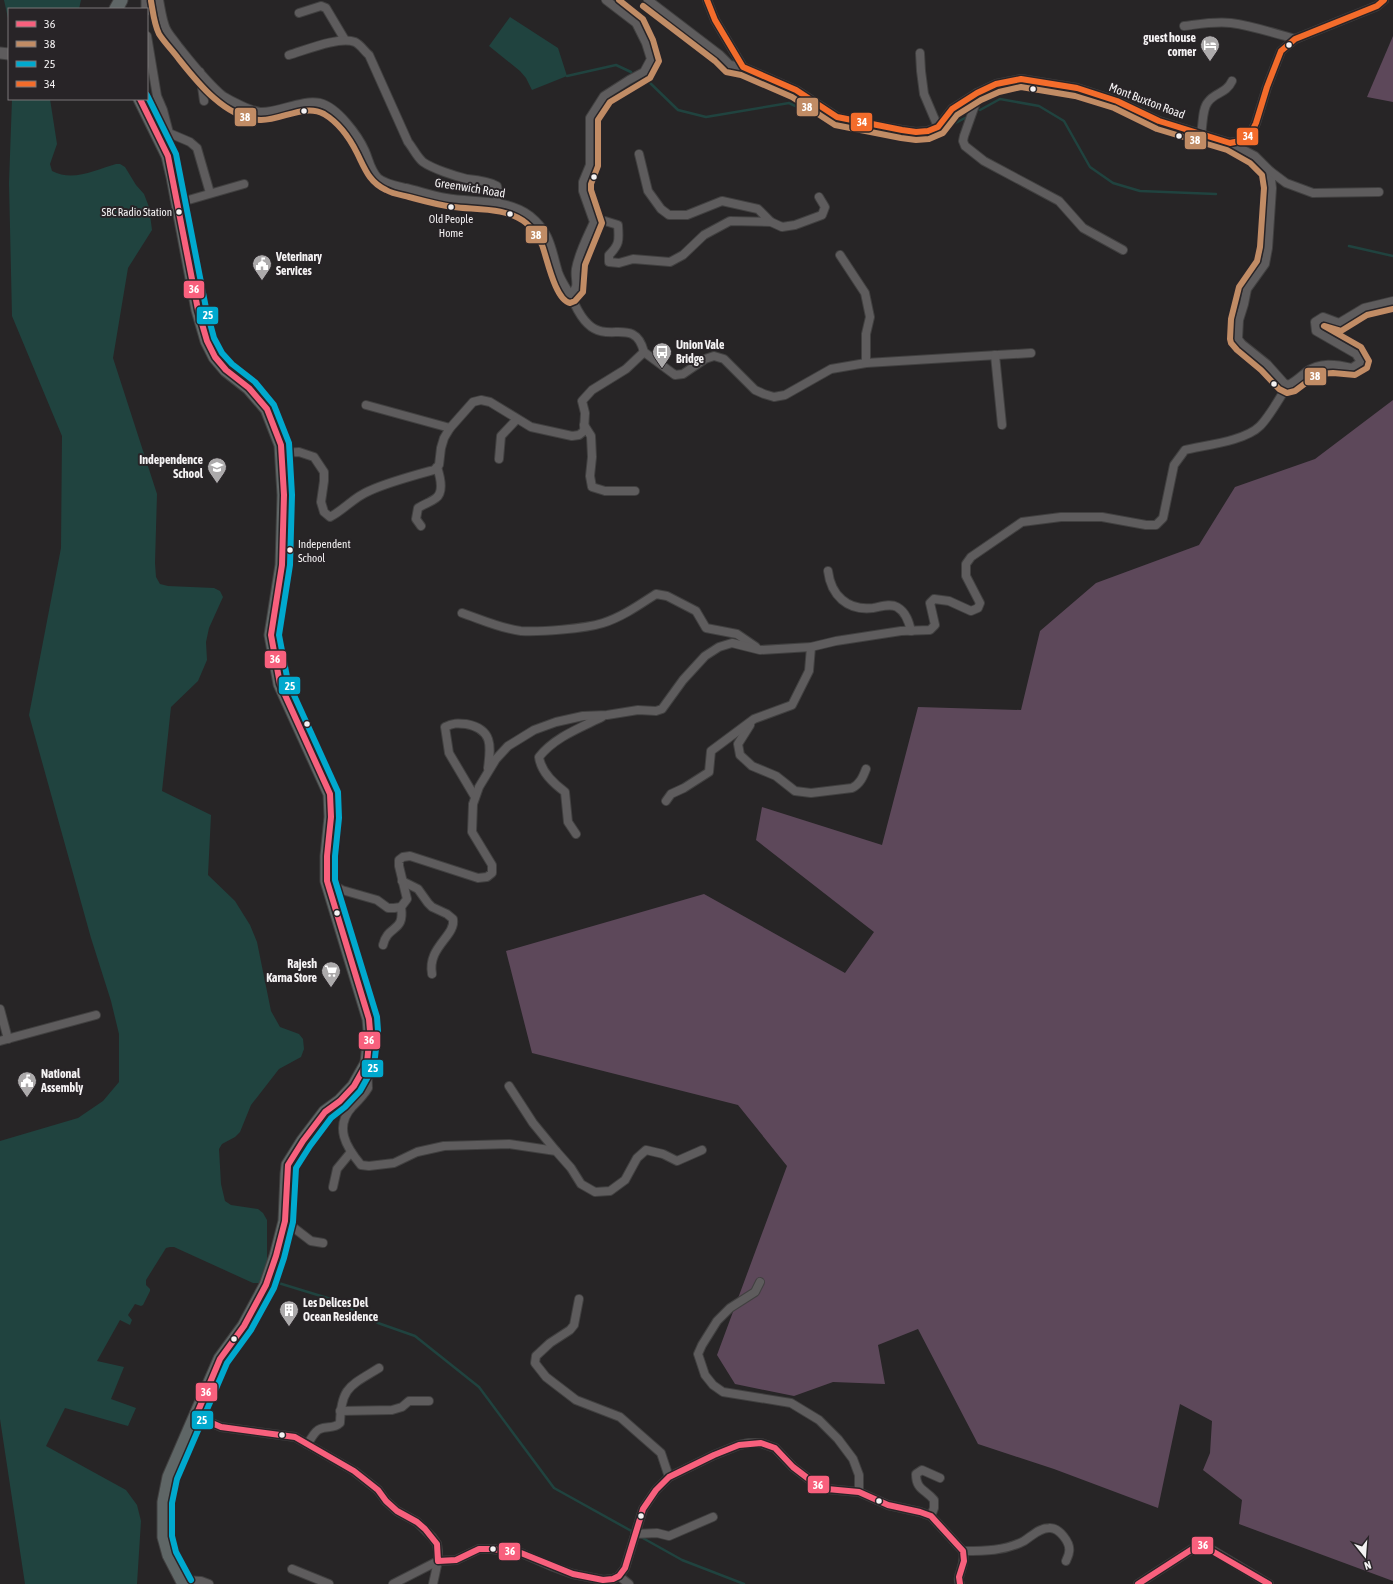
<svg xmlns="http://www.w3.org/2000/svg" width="1393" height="1584" font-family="'Asap Condensed',sans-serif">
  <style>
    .forest { fill: #5d485a }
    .water { fill: #20433f }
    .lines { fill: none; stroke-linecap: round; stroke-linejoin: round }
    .stream { stroke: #20433f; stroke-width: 2.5 }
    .street-casing { stroke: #414040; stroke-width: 10 }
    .secondary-casing { stroke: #414040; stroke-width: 13 }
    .primary-casing { stroke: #414040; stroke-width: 15 }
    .street { stroke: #5e5c5d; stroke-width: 8 }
    .secondary { stroke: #5e5c5d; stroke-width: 11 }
    .primary { stroke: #5f6666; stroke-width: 13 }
    .bus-1-casing { stroke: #282427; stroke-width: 9 }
    .bus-2-casing { stroke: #282427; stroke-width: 9 }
    .bus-3-casing { stroke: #282427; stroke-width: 9 }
    .bus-4-casing { stroke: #282427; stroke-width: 9 }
    .bus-1 { stroke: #f8607d; stroke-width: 6 }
    .bus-2 { stroke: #c18c65; stroke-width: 6 }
    .bus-3 { stroke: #00a9ce; stroke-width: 6 }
    .bus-4 { stroke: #f36c2b; stroke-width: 6 }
    .bus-dot { fill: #f4f2f3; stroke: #282427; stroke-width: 1.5 }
    .labels { text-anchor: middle; stroke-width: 4; stroke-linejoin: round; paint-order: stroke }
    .bus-label { font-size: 11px; fill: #f4f2f3; stroke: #282427; text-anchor: end }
    .poi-label { font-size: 12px; font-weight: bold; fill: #f4f2f3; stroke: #282427; text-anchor: start }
    .street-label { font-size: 12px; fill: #f4f2f3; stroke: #282427 }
    .line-badge { stroke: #282427; stroke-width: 1.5 }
    .badge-label { font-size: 11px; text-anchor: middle; font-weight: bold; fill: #fff }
  </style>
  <rect width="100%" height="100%" fill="#272526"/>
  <g class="forest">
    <path d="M1393,36V102L1367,97Z"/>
    <path d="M1393,400V1581L1239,1524L1242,1500L1203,1470L1210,1453L1212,1421L1180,1404L1158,1508L1054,1469L978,1444L918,1329L878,1345L885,1384L833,1382L794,1396L735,1384L717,1355L787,1166L738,1105L532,1053L506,951L704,894L845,973L874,932L756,840L762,807L882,845L918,707L1021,710L1040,631L1096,583L1199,545L1235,487L1315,459Z"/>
  </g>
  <g class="water">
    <path d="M4,0H81L79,9H9V23Z"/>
    <path d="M510,17L558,48L567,76L532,90L526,78L520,71L489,46Z"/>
    <path d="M12,99H50L57,144L50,164L52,171C73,182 95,170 116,164H120L125,167L136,185L144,194L149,207L152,230L128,268L113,358L157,494L155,563L156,577L160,584L168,586L214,588L220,591L223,597L209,628L206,642L207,660L198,681L171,707L162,791L211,815L208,875L235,901L250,925L257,942L271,1011L280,1027L299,1034L303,1039L304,1049L301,1057L279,1069L251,1105L240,1132L235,1137L222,1144L219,1149L221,1184L225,1201L231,1205L258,1209L263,1213L267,1220V1260L264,1279L261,1283H253L174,1247H170L166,1248L146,1280V1285L150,1289V1291L143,1305L141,1306L135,1304L128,1315L132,1320L130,1325L120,1320L97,1361L124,1367L111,1399L136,1408L128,1426L65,1408L46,1446L126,1490L137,1505L141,1521L137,1584H25L0,1419V1141L78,1118L103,1101L119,1082V1034L111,1001L91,938L29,715L61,548L62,436L12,316L9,183Z"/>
  </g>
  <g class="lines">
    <g class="stream">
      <path d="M567,76L616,65L631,72"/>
      <path d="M644,79L648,81L678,110L706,117L789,103L843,128L897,136"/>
      <path d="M980,110L1000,99L1039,106L1064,121L1090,167L1113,183L1140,191L1216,194"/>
      <path d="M910,138L923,140L965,118"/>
      <path d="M1349,246L1393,256"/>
      <path d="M272,1281L334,1300L378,1323L415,1336L479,1387L554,1488L635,1533"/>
      <path d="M641,1537L682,1560L744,1584"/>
    </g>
    <defs>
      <g id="street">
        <path d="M159,0C161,10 162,20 166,29C169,35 174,40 178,46C191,62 207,83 223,96C231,101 251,111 260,112C279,113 301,99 320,103C337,107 358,135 365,151C369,160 370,170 378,178C385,184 397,186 406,188C419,191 433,196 446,198C473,203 507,198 530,216C551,233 551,249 558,272C561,281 566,287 570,295C576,306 579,316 588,324C608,344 635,316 644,352L675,375L683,374L705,359L714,356L724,359L755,390L764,394L774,397L785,395L831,369L866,363L1031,353"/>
        <path d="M648,0L720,55L730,65L743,67L796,90L837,117L862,123L902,130L916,132L928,131L938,127L952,109L977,93L996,84L1021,79L1077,88L1117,101L1159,121L1230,143L1255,156L1270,171L1272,188L1268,248L1265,264L1247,289L1244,304L1239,320L1238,339L1242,344L1267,364L1284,383L1288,385C1295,382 1300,377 1306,372C1320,362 1335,364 1352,368L1361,362L1356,354L1316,331L1315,322L1323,317L1339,323L1364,308L1393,301"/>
        <path d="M707,0L715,20L743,67"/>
        <path d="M299,13L321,6L326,8L345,40"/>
        <path d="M1184,26C1200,24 1216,21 1231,23C1253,26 1274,33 1295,39"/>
        <path d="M147,36L157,96L163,110L169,133L190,142L197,148L210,193"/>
        <path d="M920,53L921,71L924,94L938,127"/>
        <path d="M289,55C306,50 339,36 355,42C361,45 364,51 369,55L408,142C413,148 417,157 423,162C433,169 455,176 467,179C477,180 488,181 497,186L498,193L497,203"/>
        <path d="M200,72L204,101"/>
        <path d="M977,93L975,105L964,136L963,141L965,146L984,161L1059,201L1083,228L1123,250"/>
        <path d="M1201,134C1203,125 1202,109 1208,102C1215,92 1226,94 1232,81"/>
        <path d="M1230,143L1240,141L1250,135L1256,123L1267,87L1281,51L1295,39L1377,6L1384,0"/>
        <path d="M1270,171L1286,183L1313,193L1379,192"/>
        <path d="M178,203L244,184"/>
        <path d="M594,222L605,221L618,225C619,240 620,244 609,255V262L619,263L633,259L670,262L683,255L704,235L730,221L771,222L758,209L722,201L687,215H669L661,209L648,191L639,154"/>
        <path d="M771,222L782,227L795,225L822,215L825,207L819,197"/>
        <path d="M840,255L865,293L870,317L866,334V363"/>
        <path d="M570,295C581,286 574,280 576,269C579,252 587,238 594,222L583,191V182L590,165V118L604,96L629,80L644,72L651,59L646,43L636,23L606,0"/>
        <path d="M995,355L1002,425"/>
        <path d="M366,405L450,428"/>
        <path d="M584,425L591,436L592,457L590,476L592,487L605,491H635"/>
        <path d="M282,453L299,452L314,457L324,472V481L321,502L324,512L330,517C344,510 354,497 369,491C389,482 412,476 434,470L439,465L441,448L444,438L450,428L473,402L481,400L490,402L531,427L572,436L579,435L584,431L585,413L582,401L592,390L626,369L644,352"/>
        <path d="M499,459L501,436L517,419"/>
        <path d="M421,526L416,519L418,508C424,504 431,502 436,498C444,492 440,476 437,467"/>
        <path d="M828,571C831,595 847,611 873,608C880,607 890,603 897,607C906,612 909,622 911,631"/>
        <path d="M462,613C480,619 502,629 521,631C540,632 584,629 603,623C622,617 639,605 656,594L667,596L696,611L706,628L737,634L756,647"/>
        <path d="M750,725L738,744L740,755L752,766L776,776L795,791L811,793L852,788C860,784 863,777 866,769"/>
        <path d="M475,797L449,753L445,727C453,723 457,723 466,724C493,729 491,746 488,768"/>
        <path d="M666,801L671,794L684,788L709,772L711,751L754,719L792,705L809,671L811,647"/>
        <path d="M576,834L568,822L565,792C553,783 541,772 539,757C555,737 580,728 602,717"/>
        <path d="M402,881L418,889L428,903L432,907L447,914L453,919C456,936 427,947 432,974"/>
        <path d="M327,882L342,890L377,900L388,908H394L401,907L407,899L399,866V860L403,857L410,856L478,878L487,877L492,873V865L472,832L473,804L479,787L496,759L508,746L534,730L556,722L583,716L607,715L638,710L656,711L662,709L683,680L705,656L719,647L732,643L760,650L811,647L836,641L901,631L930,630L935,625L930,603L934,599L949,601L971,611L978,608L980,603L966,576V564L971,557L1022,522L1061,517H1102L1146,525H1156L1163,518L1174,465L1185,450C1206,445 1245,441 1260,426C1270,416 1280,397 1288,385"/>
        <path d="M383,945C388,924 405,933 401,907"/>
        <path d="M0,1009L8,1039"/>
        <path d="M0,1041L96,1015"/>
        <path d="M367,1066L368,1088C364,1095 358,1101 352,1107C334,1127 346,1147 361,1165L369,1166L394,1163L417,1152L444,1146L509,1144L556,1151L571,1168L581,1184L595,1192L610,1191L625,1180L637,1158L646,1150L663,1154L677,1161L702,1150"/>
        <path d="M509,1086L533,1123L556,1151"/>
        <path d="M333,1187L337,1169L351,1152"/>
        <path d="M285,1221L311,1241L323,1243"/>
        <path d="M760,1282L755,1292L730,1308L717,1321L702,1345L698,1354L705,1375L713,1385L723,1392L791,1403L819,1420L838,1439L853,1459L859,1475V1492"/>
        <path d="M579,1299L574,1325L570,1330L550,1343L536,1356L535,1363L546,1377L576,1400L620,1417L661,1453L669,1477"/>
        <path d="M340,1411L392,1410L402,1407L409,1401H429"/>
        <path d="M196,1416L221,1427L295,1437L354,1471L378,1490L386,1501L397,1511L417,1522L432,1537L437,1544L438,1551V1561L433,1584"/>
        <path d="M307,1444C311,1440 314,1431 320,1429C327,1426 334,1429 340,1423C341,1387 350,1386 379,1368"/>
        <path d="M931,1516L934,1508V1500C925,1489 916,1490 916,1474L922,1470L940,1478"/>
        <path d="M635,1534L657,1533L669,1536L713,1517"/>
        <path d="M963,1551C984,1551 1005,1551 1024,1541C1032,1536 1039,1528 1049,1528C1059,1527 1071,1543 1069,1552C1069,1555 1067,1558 1066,1561"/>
        <path d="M292,1569L329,1584"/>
        <path d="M619,1576L629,1584"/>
        <path d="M182,1580L201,1581L209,1584"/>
        <path d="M393,1584L438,1561L456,1560L479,1549H492L521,1553L551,1566L573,1574L603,1580L613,1579L619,1576L625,1568L643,1509L656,1490L669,1477L714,1455L739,1445L749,1443H761L775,1448L793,1467L814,1483L827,1489L859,1492L888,1505L920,1512L931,1516L963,1551C967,1565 955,1576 960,1584"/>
        <path d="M1138,1584L1200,1544L1209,1548L1269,1584"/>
      </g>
      <g id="secondary">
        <path d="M147,9V0"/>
        <path d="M0,53L9,54"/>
      </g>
      <g id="primary">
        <path d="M116,9L121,0"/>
        <path d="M140,99L168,156L173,177L198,310L207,341L215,357L226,370L249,388L267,409L281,445L284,495L282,565L271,635L280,684L330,794L331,817L327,856V881L369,1019L370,1031L367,1063L354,1086L340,1101L325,1112L303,1141L288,1165L287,1174L285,1221L276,1256L266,1285L244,1326L220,1359L169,1477L164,1502V1537L169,1555L184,1584"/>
      </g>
    </defs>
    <use href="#street" class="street-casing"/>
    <use href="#secondary" class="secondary-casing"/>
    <use href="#primary" class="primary-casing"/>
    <use href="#street" class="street"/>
    <use href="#secondary" class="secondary"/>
    <use href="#primary" class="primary"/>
    <defs>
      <g id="bus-1">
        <path d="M140,99L168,156L198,310L207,341L215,357L226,370L249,388L267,409L281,445L284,495L282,565L271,635L280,684L330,794L331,817L327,856V881L369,1019L370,1031L367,1063L354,1086L340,1101L325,1112L303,1141L288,1165L285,1221L276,1256L266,1285L244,1326L220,1359L196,1416L221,1427L295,1437L354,1471L378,1490L386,1501L397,1511L417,1522L425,1529L437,1544L438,1561L456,1560L479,1549H492L521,1553L573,1574L603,1580L613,1579L619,1576L625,1568L643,1509L656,1490L669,1477L714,1455L739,1445L761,1443L775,1448L793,1467L814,1483L827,1489L859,1492L888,1505L920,1512L931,1516L963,1551L964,1561L959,1577L960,1584"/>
        <path d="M1138,1584L1200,1544L1269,1584"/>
      </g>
      <g id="bus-2">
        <path d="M151,1C153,12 154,24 159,34C164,42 172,50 178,58C197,82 225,118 260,120C281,121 304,103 324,114C339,123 350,139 357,153C365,169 369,182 386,190C393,194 401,195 409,197C424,201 438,205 453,207C477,210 506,207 526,223C533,229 538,236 542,245C547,258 555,300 570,303L575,301L583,292L585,265L602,223L591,190V184L598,166V120L610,102L650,78L659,61L653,40L643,19L619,0"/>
        <path d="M643,6L715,61L726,72L741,75L792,97L835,125L901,138L916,140L929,139L943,133L957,115L981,100L999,92L1021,87L1075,96L1114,108L1157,129L1227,150L1250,163L1262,175L1264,188L1260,247L1257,261L1239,287L1231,319L1230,339L1231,343L1237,350L1261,370L1279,389L1287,393L1295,391L1311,379L1319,374L1333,373L1355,375L1367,368L1369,361L1361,347L1324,326L1341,331L1367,315L1393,309"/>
      </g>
      <path id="bus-3" d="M147,95L176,154L206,308L214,338L222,353L232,364L255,382L274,405L289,443L292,495L290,565L279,635L288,682L338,792L339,818L335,856V880L377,1017L378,1031L374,1066L360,1091L345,1107L331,1118L310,1146L296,1168L293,1222L284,1258L274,1288L251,1330L227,1363L177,1479L172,1503V1536L176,1552L191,1580"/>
      <path id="bus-4" d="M707,0L715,20L743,67L796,90L837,117L902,130L916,132L928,131L938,127L952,109L977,93L996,84L1021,79L1077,88L1117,101L1159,121L1230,143L1240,141L1250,135L1256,123L1267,87L1281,51L1295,39L1377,6L1384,0"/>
    </defs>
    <use href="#bus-1" class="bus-1-casing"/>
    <use href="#bus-2" class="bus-2-casing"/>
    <use href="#bus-3" class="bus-3-casing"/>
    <use href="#bus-4" class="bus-4-casing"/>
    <use href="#bus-1" class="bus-1"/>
    <use href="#bus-2" class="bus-2"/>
    <use href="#bus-3" class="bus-3"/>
    <use href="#bus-4" class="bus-4"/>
  </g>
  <defs>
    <symbol id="hotel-pin" viewBox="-11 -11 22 30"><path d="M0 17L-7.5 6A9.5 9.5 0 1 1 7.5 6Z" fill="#acaaab" stroke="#282427"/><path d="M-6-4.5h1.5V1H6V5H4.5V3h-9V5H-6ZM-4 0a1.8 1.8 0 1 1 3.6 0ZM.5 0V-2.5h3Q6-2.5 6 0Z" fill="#fff"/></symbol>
    <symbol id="civic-pin" viewBox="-11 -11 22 30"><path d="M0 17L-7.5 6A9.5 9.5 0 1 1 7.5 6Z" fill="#acaaab" stroke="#282427"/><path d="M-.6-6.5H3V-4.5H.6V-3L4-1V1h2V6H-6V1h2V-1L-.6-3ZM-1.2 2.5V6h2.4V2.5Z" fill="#fff"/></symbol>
    <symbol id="bus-pin" viewBox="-11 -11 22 30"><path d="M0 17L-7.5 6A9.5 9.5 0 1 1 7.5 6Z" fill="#acaaab" stroke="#282427"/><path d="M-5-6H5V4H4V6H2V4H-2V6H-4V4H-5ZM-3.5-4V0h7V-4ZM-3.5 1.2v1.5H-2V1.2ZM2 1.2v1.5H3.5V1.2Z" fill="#fff"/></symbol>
    <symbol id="school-pin" viewBox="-11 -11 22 30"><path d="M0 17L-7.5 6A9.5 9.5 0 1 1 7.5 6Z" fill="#acaaab" stroke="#282427"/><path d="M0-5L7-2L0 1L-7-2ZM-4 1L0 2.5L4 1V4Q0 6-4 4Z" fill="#fff"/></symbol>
    <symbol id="supermarket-pin" viewBox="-11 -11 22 30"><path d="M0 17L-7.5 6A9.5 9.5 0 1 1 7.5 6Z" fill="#acaaab" stroke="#282427"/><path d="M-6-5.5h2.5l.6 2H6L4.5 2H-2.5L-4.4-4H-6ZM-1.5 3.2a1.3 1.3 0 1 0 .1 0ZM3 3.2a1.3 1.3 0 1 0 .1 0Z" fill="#fff"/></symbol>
    <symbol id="building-pin" viewBox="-11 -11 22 30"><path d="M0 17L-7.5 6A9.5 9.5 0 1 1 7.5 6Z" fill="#acaaab" stroke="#282427"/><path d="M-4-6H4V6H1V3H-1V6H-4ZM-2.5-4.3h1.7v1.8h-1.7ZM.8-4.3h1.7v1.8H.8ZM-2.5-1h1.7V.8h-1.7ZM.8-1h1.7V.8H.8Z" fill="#fff"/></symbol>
  </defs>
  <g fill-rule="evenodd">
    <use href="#hotel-pin" x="1199" y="34" width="22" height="30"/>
    <use href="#civic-pin" x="251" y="253" width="22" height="30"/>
    <use href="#bus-pin" x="651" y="341" width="22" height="30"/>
    <use href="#school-pin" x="206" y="456" width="22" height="30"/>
    <use href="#supermarket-pin" x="320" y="960" width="22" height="30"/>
    <use href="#civic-pin" x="16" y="1070" width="22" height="30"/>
    <use href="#building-pin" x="278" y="1299" width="22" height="30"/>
  </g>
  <g class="bus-dot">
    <circle cx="1289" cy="45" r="3.5"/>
    <circle cx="1033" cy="89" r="3.5"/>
    <circle cx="304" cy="111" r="3.5"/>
    <circle cx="1179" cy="136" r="3.5"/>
    <circle cx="594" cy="177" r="3.5"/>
    <circle cx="451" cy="207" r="3.5"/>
    <circle cx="179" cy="212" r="3.5"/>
    <circle cx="510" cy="214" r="3.5"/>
    <circle cx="1274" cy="384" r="3.5"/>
    <circle cx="290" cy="550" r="3.5"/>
    <circle cx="307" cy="724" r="3.5"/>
    <circle cx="337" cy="913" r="3.5"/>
    <circle cx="234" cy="1339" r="3.5"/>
    <circle cx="282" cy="1435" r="3.5"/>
    <circle cx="879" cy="1501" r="3.5"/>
    <circle cx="641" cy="1516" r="3.5"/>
    <circle cx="493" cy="1549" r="3.5"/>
  </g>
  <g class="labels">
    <g class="bus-label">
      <text x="172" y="216">SBC Radio Station</text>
      <text x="451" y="223" text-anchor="middle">Old People<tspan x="451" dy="14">Home</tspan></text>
      <text x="298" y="548" text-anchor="start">Independent<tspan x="298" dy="14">School</tspan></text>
    </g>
    <g class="poi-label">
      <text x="1196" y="42" text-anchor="end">guest house<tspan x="1196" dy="14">corner</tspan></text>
      <text x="276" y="261">Veterinary<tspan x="276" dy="14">Services</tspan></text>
      <text x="676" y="349">Union Vale<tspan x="676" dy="14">Bridge</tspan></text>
      <text x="203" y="464" text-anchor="end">Independence<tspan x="203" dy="14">School</tspan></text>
      <text x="317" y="968" text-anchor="end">Rajesh<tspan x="317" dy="14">Karna Store</tspan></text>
      <text x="41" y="1078">National<tspan x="41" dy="14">Assembly</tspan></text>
      <text x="303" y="1307">Les Delices Del<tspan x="303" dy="14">Ocean Residence</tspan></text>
    </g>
    <g class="street-label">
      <text transform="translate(1147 101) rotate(21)" y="4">Mont Buxton Road</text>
      <text transform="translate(470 188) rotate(9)" y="4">Greenwich Road</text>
    </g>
  </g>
  <g class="line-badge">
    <rect x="796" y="97" width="23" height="20" rx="4" fill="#c18c65"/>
    <rect x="234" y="107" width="23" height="20" rx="4" fill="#c18c65"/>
    <rect x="850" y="112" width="23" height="20" rx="4" fill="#f36c2b"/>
    <rect x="1236" y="127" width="23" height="19" rx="4" fill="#f36c2b"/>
    <rect x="1184" y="131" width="23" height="19" rx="4" fill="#c18c65"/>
    <rect x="525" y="225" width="23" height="19" rx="4" fill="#c18c65"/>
    <rect x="183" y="280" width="22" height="19" rx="4" fill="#f8607d"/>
    <rect x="196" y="306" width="23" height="19" rx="4" fill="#00a9ce"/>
    <rect x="1304" y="367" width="23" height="19" rx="4" fill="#c18c65"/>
    <rect x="264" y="650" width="23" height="19" rx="4" fill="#f8607d"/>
    <rect x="278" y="676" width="23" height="19" rx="4" fill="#00a9ce"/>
    <rect x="358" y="1031" width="23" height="19" rx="4" fill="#f8607d"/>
    <rect x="361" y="1059" width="23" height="19" rx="4" fill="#00a9ce"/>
    <rect x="195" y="1382" width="23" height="20" rx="4" fill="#f8607d"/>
    <rect x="191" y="1410" width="23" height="20" rx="4" fill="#00a9ce"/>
    <rect x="807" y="1475" width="23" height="19" rx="4" fill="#f8607d"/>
    <rect x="1191" y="1536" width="23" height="19" rx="4" fill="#f8607d"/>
    <rect x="498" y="1542" width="23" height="19" rx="4" fill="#f8607d"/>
  </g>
  <g class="badge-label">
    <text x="807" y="111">38</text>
    <text x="245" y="121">38</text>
    <text x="862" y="126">34</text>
    <text x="1248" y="140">34</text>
    <text x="1195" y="144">38</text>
    <text x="536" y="239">38</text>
    <text x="194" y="293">36</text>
    <text x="208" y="319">25</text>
    <text x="1315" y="380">38</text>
    <text x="275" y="663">36</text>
    <text x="290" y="690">25</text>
    <text x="369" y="1044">36</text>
    <text x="373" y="1072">25</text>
    <text x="206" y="1396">36</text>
    <text x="202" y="1424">25</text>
    <text x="818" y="1489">36</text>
    <text x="1203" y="1549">36</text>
    <text x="510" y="1555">36</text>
  </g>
  <rect x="8" y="8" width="140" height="92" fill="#282427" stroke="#7a7679"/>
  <rect x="16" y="21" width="20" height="6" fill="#f8607d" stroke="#7a7679"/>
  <text x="44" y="28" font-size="12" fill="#f4f2f3">36</text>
  <rect x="16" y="41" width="20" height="6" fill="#c18c65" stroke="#7a7679"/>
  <text x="44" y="48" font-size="12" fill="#f4f2f3">38</text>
  <rect x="16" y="61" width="20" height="6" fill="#00a9ce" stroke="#7a7679"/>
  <text x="44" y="68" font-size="12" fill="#f4f2f3">25</text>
  <rect x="16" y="81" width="20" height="6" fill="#f36c2b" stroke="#7a7679"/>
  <text x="44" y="88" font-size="12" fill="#f4f2f3">34</text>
  <g transform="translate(1365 1556) rotate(163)" stroke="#282427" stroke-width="3" paint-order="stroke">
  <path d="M0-3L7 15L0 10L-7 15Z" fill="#f4f2f3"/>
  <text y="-6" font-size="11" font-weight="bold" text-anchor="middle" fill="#f4f2f3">N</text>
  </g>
</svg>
